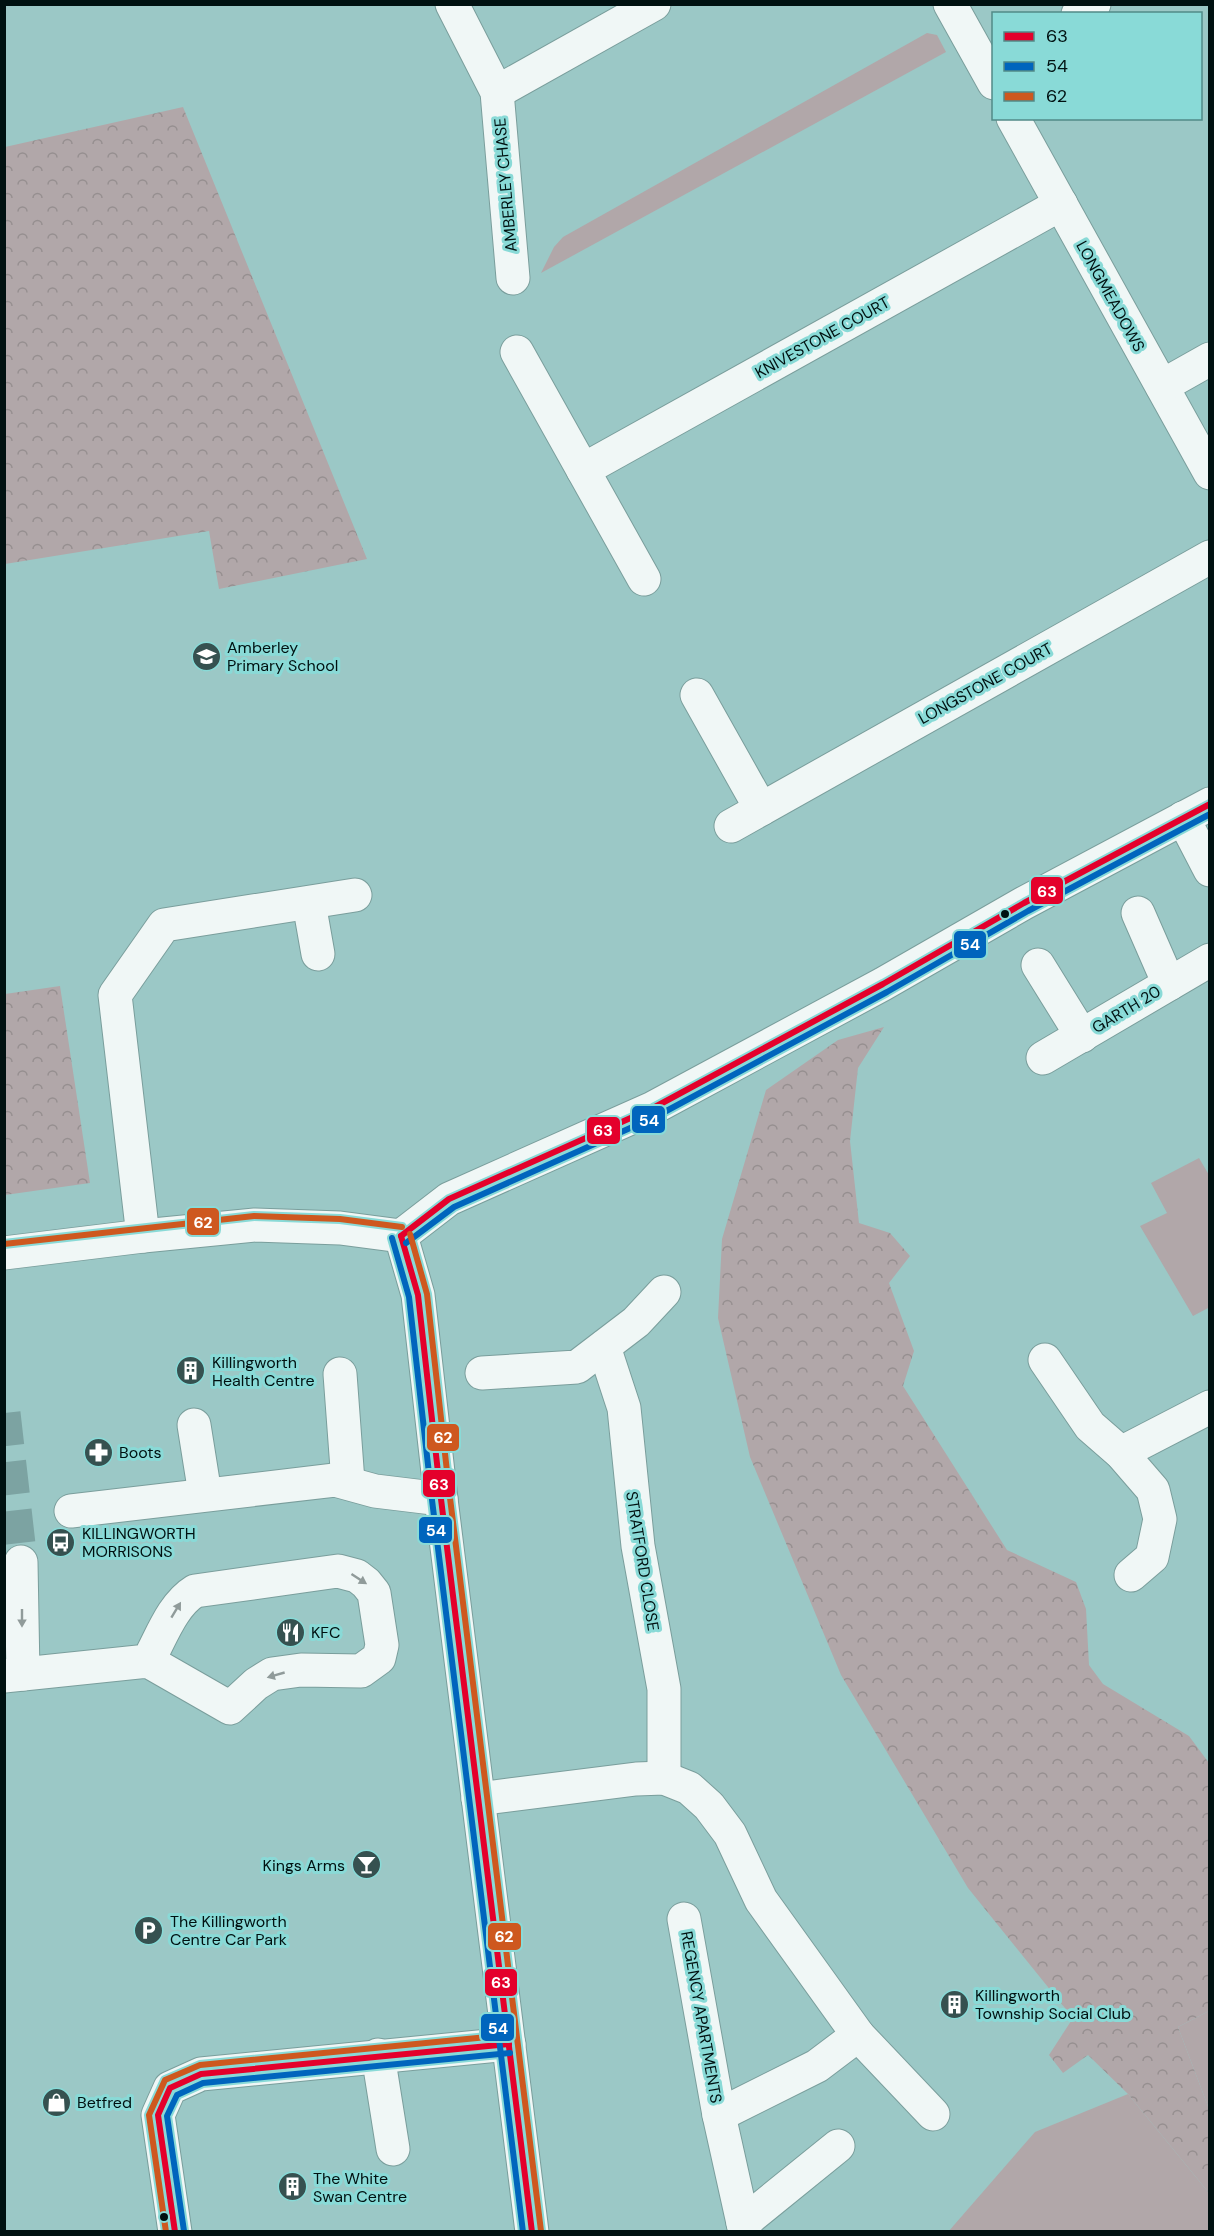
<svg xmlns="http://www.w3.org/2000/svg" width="1214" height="2236" font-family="'DM Sans',sans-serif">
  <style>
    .grass { fill: #b1a7a9 }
    .forest { fill: url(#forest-crowns) }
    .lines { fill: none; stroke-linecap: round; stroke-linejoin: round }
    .minor-tunnel { stroke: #7ca3a2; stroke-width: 33; stroke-dasharray: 33 16; stroke-linecap: butt }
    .minor-casing { stroke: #7a9e9c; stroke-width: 35 }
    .minor { stroke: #f0f7f6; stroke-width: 33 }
    .bus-1-casing { stroke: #89dad7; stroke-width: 10 }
    .bus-2-casing { stroke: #89dad7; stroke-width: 10 }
    .bus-3-casing { stroke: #89dad7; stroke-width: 10 }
    .bus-1 { stroke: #e4002b; stroke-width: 6 }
    .bus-2 { stroke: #0065bd; stroke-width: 6 }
    .bus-3 { stroke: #ce581f; stroke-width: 6 }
    .oneway { fill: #909b9a }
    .bus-dot { fill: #011; stroke: #89dad7; stroke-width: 2 }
    .labels { text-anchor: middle; stroke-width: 6; stroke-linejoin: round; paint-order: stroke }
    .street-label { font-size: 16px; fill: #011; stroke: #89dad7 }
    .poi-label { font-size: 16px; fill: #011; stroke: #89dad7; text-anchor: start }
    .line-badge { stroke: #89dad7; stroke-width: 2 }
    .badge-label { font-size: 16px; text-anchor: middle; font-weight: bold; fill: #fff }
  </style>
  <defs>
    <pattern id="forest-crowns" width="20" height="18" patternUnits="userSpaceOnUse" patternTransform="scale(1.5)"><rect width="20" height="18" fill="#b1a7a9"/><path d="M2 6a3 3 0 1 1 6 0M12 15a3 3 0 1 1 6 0" fill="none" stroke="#968f90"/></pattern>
  </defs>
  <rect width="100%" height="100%" fill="#9bc8c6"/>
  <g class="grass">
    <path d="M927,33L937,35L946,52L541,273L554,247L563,237Z"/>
    <path d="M1199,1158L1209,1175L1210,1307L1193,1316L1140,1226L1167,1213L1151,1183Z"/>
    <path d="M1209,2011V2109L1178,2027Z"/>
    <path d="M1128,2094L1209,2193V2231L948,2232L1035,2132Z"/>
  </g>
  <g class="forest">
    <path d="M183,107L367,559L219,589L209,531L5,564V147Z"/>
    <path d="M60,986L90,1183L5,1195V994Z"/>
    <path d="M884,1027L858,1068L850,1141L859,1223L890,1233L910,1256L889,1283L914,1351L903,1386L1007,1550L1076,1582L1086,1609L1089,1665L1103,1684L1189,1736L1209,1763V2011L1178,2027L1209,2109V2193L1128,2094L1088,2055L1063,2073L1049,2055L1073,2018L968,1888L841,1675L750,1457L718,1318L722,1239L766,1090L838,1040Z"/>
  </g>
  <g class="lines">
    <path class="minor-tunnel" d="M4,1413L21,1562"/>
    <defs>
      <g id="minor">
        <path d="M452,4L497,92L513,278"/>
        <path d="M950,4L994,83"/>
        <path d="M1078,14L1094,4"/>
        <path d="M497,92L654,4"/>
        <path d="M1013,118L1210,473"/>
        <path d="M517,352L644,579"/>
        <path d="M1162,386L1210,359"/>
        <path d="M583,470L1061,204"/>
        <path d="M697,695L761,809"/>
        <path d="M1183,818L1210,870"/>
        <path d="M731,826L1210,557"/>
        <path d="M309,903L318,954"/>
        <path d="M1138,913L1169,984"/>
        <path d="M1038,965L1082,1036"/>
        <path d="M1043,1058L1210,960"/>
        <path d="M143,1236L115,995L164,925L355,895"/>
        <path d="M401,1236L418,1295L441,1499L532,2232"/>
        <path d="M4,1253L143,1236L255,1225L340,1228L401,1236L449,1199L653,1108L883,984L1024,903L1210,804"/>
        <path d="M604,1347L624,1408L638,1546L664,1689V1778"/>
        <path d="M1045,1360L1090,1426L1121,1453L1153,1490L1160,1519L1152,1557L1131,1575"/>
        <path d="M482,1373L577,1367L636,1322L664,1292"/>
        <path d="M340,1374L348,1482"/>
        <path d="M194,1425L205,1494"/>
        <path d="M1121,1453L1210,1407"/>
        <path d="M71,1511L335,1480L375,1491L441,1499"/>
        <path d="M21,1562L23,1674"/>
        <path d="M4,1676L148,1661L230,1708L256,1684L272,1674L301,1670L361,1671L379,1658L382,1645L374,1593L366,1583L357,1576L338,1571L195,1591C172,1605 161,1638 148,1661"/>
        <path d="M478,1799L636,1779L664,1778L689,1788L709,1806L730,1834L761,1900L858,2035L933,2114"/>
        <path d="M684,1919L719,2115L745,2232"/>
        <path d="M378,2055L393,2149"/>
        <path d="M719,2115L817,2066L858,2035"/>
        <path d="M743,2223L838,2146"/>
        <path d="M175,2232L158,2115L170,2088L201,2074L509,2044"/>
      </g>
    </defs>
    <use href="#minor" class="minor-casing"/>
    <use href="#minor" class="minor"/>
    <defs>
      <g id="bus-1">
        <path d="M401,1236L418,1295L441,1499L532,2232"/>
        <path d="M401,1236L449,1199L653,1108L883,984L1024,903L1210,804"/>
        <path d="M175,2232L158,2115L170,2088L201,2074L509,2044"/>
      </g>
      <g id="bus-2">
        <path d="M392,1238L409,1297L432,1500L523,2232"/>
        <path d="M406,1243L454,1207L657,1116L887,992L1028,911L1210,814"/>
        <path d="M184,2231L167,2116L177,2095L203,2083L510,2053"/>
      </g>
      <g id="bus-3">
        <path d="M410,1234L427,1294L450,1498L541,2231"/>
        <path d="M4,1244L254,1216L340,1219L402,1227"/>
        <path d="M166,2232L149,2115L165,2080L200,2065L508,2035"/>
      </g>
    </defs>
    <use href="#bus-1" class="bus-1-casing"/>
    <use href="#bus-2" class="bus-2-casing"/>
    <use href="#bus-3" class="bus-3-casing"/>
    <use href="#bus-1" class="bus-1"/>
    <use href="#bus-2" class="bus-2"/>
    <use href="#bus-3" class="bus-3"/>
  </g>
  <defs><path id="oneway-solid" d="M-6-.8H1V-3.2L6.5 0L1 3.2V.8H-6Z" transform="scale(1.5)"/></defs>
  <g class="oneway">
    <use href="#oneway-solid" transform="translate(359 1579) rotate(33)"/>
    <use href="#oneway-solid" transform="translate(176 1610) rotate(-59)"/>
    <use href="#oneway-solid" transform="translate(22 1618) rotate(90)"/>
    <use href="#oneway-solid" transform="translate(276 1675) rotate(164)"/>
  </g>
  <defs>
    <symbol id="school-disc" viewBox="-11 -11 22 22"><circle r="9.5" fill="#365150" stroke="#89dad7"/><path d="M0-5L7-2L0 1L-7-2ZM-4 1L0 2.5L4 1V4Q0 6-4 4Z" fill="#fff"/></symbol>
    <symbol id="building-disc" viewBox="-11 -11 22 22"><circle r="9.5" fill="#365150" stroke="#89dad7"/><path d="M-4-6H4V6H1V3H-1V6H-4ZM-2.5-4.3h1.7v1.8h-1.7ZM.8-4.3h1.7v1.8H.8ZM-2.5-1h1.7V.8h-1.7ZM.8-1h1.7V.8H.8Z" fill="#fff"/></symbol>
    <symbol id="pharmacy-disc" viewBox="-11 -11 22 22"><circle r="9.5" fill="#365150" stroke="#89dad7"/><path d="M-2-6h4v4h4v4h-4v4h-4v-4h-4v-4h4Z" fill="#fff"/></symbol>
    <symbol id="bus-disc" viewBox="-11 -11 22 22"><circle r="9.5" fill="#365150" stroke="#89dad7"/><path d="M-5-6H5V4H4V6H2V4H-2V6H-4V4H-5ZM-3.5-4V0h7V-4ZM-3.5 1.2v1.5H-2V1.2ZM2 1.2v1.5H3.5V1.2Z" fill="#fff"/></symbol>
    <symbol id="restaurant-disc" viewBox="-11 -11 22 22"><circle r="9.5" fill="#365150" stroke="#89dad7"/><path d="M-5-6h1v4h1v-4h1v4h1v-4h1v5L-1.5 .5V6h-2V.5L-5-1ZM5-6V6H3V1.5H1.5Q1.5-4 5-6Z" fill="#fff"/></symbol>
    <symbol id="bar-disc" viewBox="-11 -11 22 22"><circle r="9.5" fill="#365150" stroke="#89dad7"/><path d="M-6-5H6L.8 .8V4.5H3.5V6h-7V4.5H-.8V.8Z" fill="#fff"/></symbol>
    <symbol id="parking-disc" viewBox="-11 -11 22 22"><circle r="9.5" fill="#365150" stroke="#89dad7"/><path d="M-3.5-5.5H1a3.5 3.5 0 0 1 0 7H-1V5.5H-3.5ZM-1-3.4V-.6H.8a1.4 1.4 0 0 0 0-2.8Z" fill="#fff"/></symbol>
    <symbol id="shop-disc" viewBox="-11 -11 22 22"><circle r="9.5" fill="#365150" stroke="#89dad7"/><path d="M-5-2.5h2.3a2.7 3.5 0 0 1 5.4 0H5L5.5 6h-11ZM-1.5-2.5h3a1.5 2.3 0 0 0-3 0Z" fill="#fff"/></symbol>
  </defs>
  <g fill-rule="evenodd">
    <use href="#school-disc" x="190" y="640" width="33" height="33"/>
    <use href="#building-disc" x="174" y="1354" width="33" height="33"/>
    <use href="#pharmacy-disc" x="82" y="1436" width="33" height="33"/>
    <use href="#bus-disc" x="44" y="1526" width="33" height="33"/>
    <use href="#restaurant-disc" x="274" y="1616" width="33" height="33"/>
    <use href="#bar-disc" x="350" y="1848" width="33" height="33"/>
    <use href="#parking-disc" x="132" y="1914" width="33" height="33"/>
    <use href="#building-disc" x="938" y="1988" width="33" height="33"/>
    <use href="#shop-disc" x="40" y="2086" width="33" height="33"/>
    <use href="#building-disc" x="276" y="2170" width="33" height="33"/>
  </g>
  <g class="bus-dot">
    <circle cx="1005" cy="914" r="5"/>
    <circle cx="164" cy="2217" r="5"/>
  </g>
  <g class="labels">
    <g class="street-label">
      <text transform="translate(505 185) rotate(-95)" y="6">AMBERLEY CHASE</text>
      <text transform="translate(1111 296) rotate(61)" y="6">LONGMEADOWS</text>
      <text transform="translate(822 337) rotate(-29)" y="6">KNIVESTONE COURT</text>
      <text transform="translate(985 683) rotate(-29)" y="6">LONGSTONE COURT</text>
      <text transform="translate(1126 1009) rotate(-31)" y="6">GARTH 20</text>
      <text transform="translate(643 1561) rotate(81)" y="6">STRATFORD CLOSE</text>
      <text transform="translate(702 2017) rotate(80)" y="6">REGENCY APARTMENTS</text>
    </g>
    <g class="poi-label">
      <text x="227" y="653">Amberley<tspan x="227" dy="18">Primary School</tspan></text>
      <text x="212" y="1368">Killingworth<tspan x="212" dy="18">Health Centre</tspan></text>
      <text x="119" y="1458">Boots</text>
      <text x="82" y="1539">KILLINGWORTH<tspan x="82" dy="18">MORRISONS</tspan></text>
      <text x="311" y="1638">KFC</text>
      <text x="345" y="1871" text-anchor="end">Kings Arms</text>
      <text x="170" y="1927">The Killingworth<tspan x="170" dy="18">Centre Car Park</tspan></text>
      <text x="975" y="2001">Killingworth<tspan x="975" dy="18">Township Social Club</tspan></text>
      <text x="77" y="2108">Betfred</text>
      <text x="313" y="2184">The White<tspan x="313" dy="18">Swan Centre</tspan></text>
    </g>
  </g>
  <g class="line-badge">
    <rect x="1030" y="876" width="34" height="29" rx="6" fill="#e4002b"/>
    <rect x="953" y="930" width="34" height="29" rx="6" fill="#0065bd"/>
    <rect x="631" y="1105" width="35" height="29" rx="6" fill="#0065bd"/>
    <rect x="586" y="1116" width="35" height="29" rx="6" fill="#e4002b"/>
    <rect x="186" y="1207" width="34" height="29" rx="6" fill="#ce581f"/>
    <rect x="426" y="1423" width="34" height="29" rx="6" fill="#ce581f"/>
    <rect x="422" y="1469" width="34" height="29" rx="6" fill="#e4002b"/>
    <rect x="418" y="1516" width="35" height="28" rx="6" fill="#0065bd"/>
    <rect x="487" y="1922" width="35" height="29" rx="6" fill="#ce581f"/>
    <rect x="484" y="1968" width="34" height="29" rx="6" fill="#e4002b"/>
    <rect x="480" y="2013" width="35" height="29" rx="6" fill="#0065bd"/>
  </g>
  <g class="badge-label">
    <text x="1047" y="897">63</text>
    <text x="970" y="950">54</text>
    <text x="649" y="1126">54</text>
    <text x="603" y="1136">63</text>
    <text x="203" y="1228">62</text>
    <text x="443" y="1443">62</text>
    <text x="439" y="1490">63</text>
    <text x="436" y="1536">54</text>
    <text x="504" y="1942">62</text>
    <text x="501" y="1988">63</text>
    <text x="498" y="2034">54</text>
  </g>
  <rect width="1214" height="2236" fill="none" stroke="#001111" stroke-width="12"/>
  <rect x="992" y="12" width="210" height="108" fill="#89dad7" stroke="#528a88" stroke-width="1.5"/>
  <rect x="1004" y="32" width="30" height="9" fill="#e4002b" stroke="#528a88" stroke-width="1.5"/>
  <text x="1046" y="42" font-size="18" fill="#001111">63</text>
  <rect x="1004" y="62" width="30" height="9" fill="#0065bd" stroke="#528a88" stroke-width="1.5"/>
  <text x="1046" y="72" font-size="18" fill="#001111">54</text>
  <rect x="1004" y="92" width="30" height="9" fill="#ce581f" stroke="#528a88" stroke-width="1.5"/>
  <text x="1046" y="102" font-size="18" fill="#001111">62</text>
</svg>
